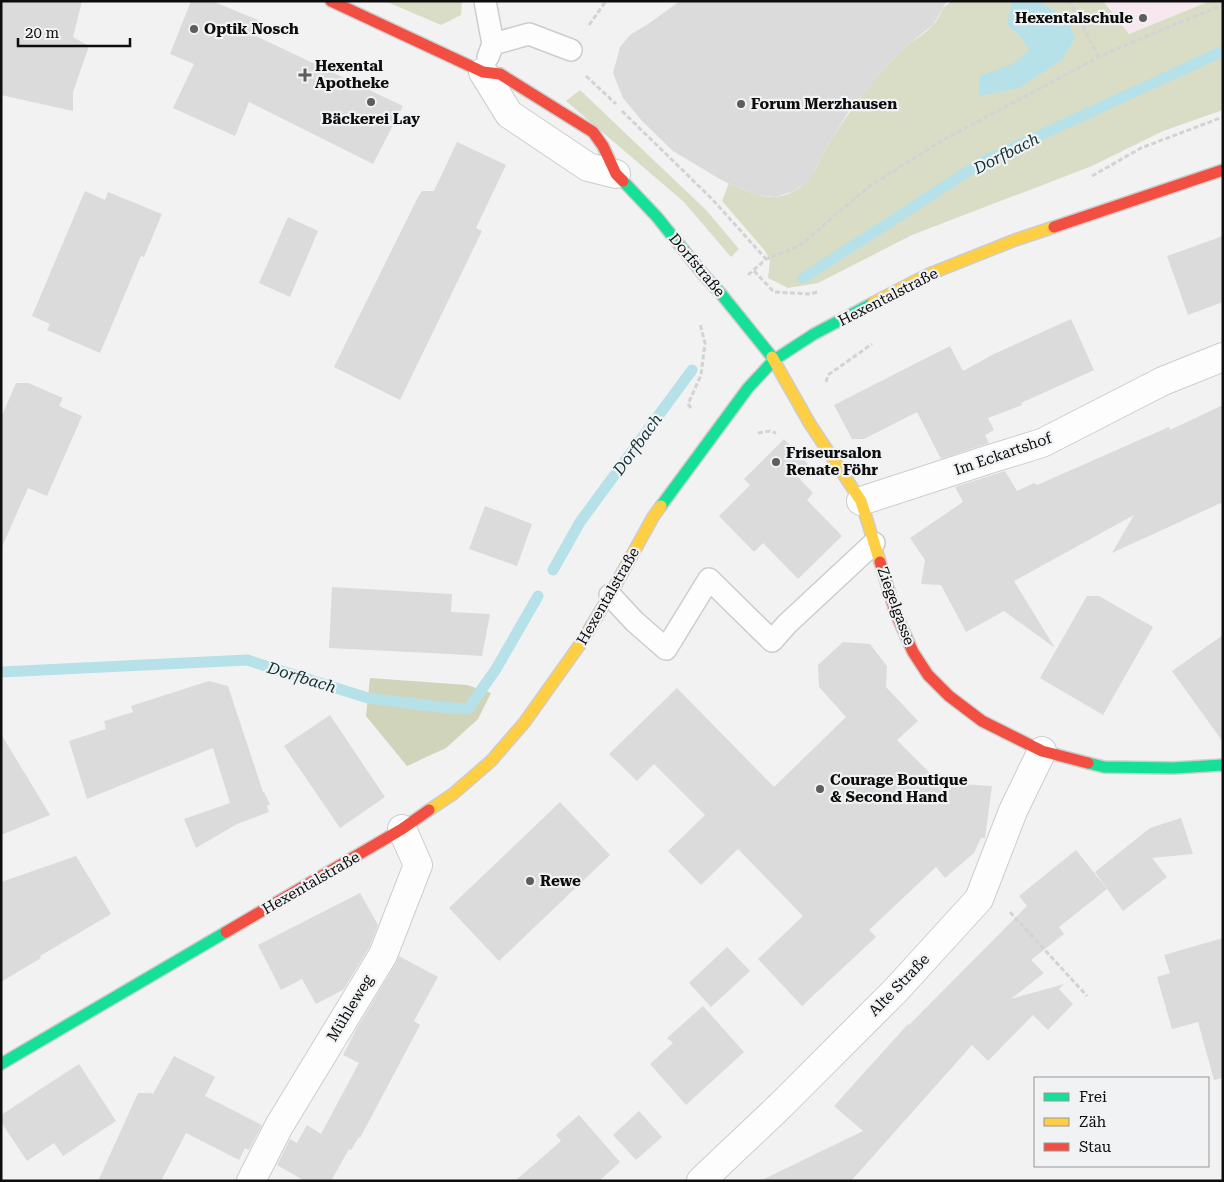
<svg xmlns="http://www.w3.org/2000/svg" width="1224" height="1182" font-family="'Roboto Serif',serif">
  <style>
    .education { fill: #f6e8ee }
    .green { fill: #d9ddc6 }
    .forest { fill: #d0d4ba }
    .water { fill: #b6e1e8 }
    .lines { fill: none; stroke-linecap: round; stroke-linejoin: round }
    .stream { stroke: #b6e1e8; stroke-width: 11 }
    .building { fill: #dbdbdb }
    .lane-casing { stroke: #cdcdcd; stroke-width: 24 }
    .street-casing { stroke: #cdcdcd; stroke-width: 30 }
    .fast-casing { stroke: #cdcdcd; stroke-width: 14 }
    .slow-casing { stroke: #cdcdcd; stroke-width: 14 }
    .jam-casing { stroke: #cdcdcd; stroke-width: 14 }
    .path { stroke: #d3d3d4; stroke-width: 3; stroke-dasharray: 5 2.5; stroke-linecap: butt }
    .lane { stroke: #fdfdfd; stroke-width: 21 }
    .street { stroke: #fdfdfd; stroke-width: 28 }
    .fast { stroke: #16e098; stroke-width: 11 }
    .slow { stroke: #ffcf43; stroke-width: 11 }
    .jam { stroke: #f24e42; stroke-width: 11 }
    .poi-dot { fill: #5d5d5e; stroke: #f1f2f3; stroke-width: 2 }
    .labels { text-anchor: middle; stroke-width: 4.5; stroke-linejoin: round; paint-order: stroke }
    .poi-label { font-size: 15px; font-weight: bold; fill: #0d0d0e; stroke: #f1f2f3; text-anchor: start }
    .street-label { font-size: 15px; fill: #0d0d0e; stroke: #f1f2f3 }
    .water-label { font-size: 16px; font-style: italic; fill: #113034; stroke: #f1f2f3 }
  </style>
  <rect width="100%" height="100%" fill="#f2f2f2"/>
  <path class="education" d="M1103,1H1210L1129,34Z"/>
  <g class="green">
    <path d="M385,1H462L461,15L441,25Z"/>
    <path d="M953,1H1103L1129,34L1210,1H1223V110L1163,131L1092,166L912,235L818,283L788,288L768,278L770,260L765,251L722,201L729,183C751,193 771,204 794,191C814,180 817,164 827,146C842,122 858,100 876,78C885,67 894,57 905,47C913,40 924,35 932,26C942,17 938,8 953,1Z"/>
    <path d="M580,90L706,210L739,249L731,257L684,202L566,101Z"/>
  </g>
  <path class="forest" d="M370,678L467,685L491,693L478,719L446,748L407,766L366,716Z"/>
  <path class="water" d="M1012,1H1038L1066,17L1075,38L1062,60L1019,88L979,96V76L1012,64L1029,51L1020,35L1007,25Z"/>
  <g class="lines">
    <g class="stream">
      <path d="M803,278L984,161L1223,51"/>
      <path d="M553,570L580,522L692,370"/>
      <path d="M1,672L247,660L368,698L440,707L468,709L496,669L538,596"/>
    </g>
  </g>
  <g class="building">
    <path d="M1,1H82L73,37L89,46L73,92V111L1,95Z"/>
    <path d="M191,1H212L258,20L252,34L403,106L373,164L249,102L235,136L173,108L194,64L170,54Z"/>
    <path d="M680,1H947L933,25L905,47L889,63L849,111L827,146L812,176L805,183L794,191L775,197L757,195L723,181L673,151L642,121L623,98L613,73L620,47L630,35L648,24Z"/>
    <path d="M457,142L506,165L476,228L482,231L400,400L334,367L417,199L422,191H434Z"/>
    <path d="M85,191L105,200L108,192L162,214L144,257L141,256L100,353L47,330L50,324L32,316Z"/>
    <path d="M288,217L318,231L290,297L259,283Z"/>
    <path d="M1223,236V302L1188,315L1167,256Z"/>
    <path d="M1071,319L1094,370L1021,403L1022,405L988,418L994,430L985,435L989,443L941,459L917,412L864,439H852L834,405L950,346L963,371L994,354Z"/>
    <path d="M16,383H28L63,398L59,406L82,416L47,496L28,488L1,549V418Z"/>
    <path d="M1223,405V502L1112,553L1134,515L1014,581L1055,648L1004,611L966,632L941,585L921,584L925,560L910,538L963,502L955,487L1005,471L1017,491L1034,483L1037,485L1169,427L1170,430Z"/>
    <path d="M784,439L808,464L797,476L813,493L807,500L842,536L798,579L763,543L754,552L719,516L750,485L744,479Z"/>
    <path d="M485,506L532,524L517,566L469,549Z"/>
    <path d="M332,587L452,594L451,612L490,614L482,656L449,654L329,648Z"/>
    <path d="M1087,596H1099L1153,627L1103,715L1040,678Z"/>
    <path d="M1223,635V742L1172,671Z"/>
    <path d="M843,642L870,644L887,666L886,687L918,721L897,740L931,774L959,784L992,786L985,838H981L974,853L945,878L936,867L869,930L876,937L802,1006L758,959L803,916L738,849L701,885L668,851L705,815L654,764L637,781L609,754L677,688L774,787L846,717L819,687L818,665Z"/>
    <path d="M209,681L228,686L263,792H264L270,804L267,806L269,812L237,824L196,848L184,819L230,803L213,748L87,799L69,741L106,729L104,721L133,712L131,706Z"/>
    <path d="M330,715L385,797L340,828L284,746Z"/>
    <path d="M1,734L50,815L1,835Z"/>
    <path d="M560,802L610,855L499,961L449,908Z"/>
    <path d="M1181,818L1193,854L1152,858L1167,877L1123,911L1095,872L1150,828Z"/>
    <path d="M1076,850L1107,889L1059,927L1064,934L1031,960L1044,973L1011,999L1064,984L1059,989L1073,1004L1048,1030L1033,1015L988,1061L972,1045L851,1181H760L863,1131L834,1106L908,1024L909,1025L1027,906L1019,896Z"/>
    <path d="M76,856L111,914L40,956L41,958L1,982V882Z"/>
    <path d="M360,893L378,925L369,948L343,990L316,1004L302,979L281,990L258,945Z"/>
    <path d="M1223,938V1078L1214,1080L1198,1022L1172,1029L1157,977L1170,973L1164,955Z"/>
    <path d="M727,947L750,971L711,1007L689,983Z"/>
    <path d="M399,956L438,977L414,1021L420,1025L360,1138L359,1137L351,1150L349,1149L331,1181H305L277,1165L290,1139L297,1143L307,1125L321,1134L359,1063L343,1055L357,1028L396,963Z"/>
    <path d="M703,1006L744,1052L686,1105L650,1064L673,1043L667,1038Z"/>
    <path d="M174,1056L215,1077L205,1096L262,1125L249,1150L245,1148L239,1160L186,1133L161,1181H98L138,1093H151L153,1094Z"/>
    <path d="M79,1064L116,1121L63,1156L54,1143L27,1161L1,1122V1115Z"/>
    <path d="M639,1111L662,1137L636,1160L613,1135Z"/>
    <path d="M579,1115L620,1162L599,1181H515L561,1141L556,1135Z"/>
  </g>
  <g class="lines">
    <defs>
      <g id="lane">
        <path d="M485,1L493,44L488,57"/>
        <path d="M493,44L529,34L571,50"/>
        <path d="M610,595L634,621L666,649L709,579L772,641L787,624L874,543"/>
      </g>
      <g id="street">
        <path d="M483,72L509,114L588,167L616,174"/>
        <path d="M861,501L990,459L1042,443L1163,381L1223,357"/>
        <path d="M251,1181L279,1126L383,955L418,865L402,829"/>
        <path d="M701,1181L780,1106L896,990L979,899L1013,811L1042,751"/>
      </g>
      <g id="fast">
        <path d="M623,181L657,217L703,274L722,295L772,357"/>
        <path d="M661,506L748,388L774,360L814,334L873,303"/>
        <path d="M1088,763L1104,767L1174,768L1223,765"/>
        <path d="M1,1064L226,932"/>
      </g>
      <g id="slow">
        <path d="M873,303L927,275L1015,240L1054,227"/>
        <path d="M772,357L810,424L861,501L880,562"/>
        <path d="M429,810L453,794L491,761L524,723L581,643L610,595L653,517L661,506"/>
      </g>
      <g id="jam">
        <path d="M331,1L483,72L500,74L593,132L603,146L616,174L623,181"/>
        <path d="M1054,227L1223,170"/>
        <path d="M880,562L896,614L913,652L928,675L949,696L982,721L1042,751L1088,763"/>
        <path d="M226,932L402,829L429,810"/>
      </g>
    </defs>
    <use href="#lane" class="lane-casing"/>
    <use href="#street" class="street-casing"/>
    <use href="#fast" class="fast-casing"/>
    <use href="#slow" class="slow-casing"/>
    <use href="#jam" class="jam-casing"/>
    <g class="path">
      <path d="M1067,1L1070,3L1099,57"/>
      <path d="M589,25L606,1"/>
      <path d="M586,76L616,104"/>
      <path d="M622,111L712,199L766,259"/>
      <path d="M1092,176L1141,148L1223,117"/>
      <path d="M754,271L774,292L811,294L817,292"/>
      <path d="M748,275L766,259L799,246L871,185L943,140L1099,57L1154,33L1223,5"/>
      <path d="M826,382L828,375L872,344"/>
      <path d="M691,408L688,404L701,375L705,343L700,324"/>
      <path d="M758,433L770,431L776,433"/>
      <path d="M1010,912L1087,996"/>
    </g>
    <use href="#lane" class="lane"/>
    <use href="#street" class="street"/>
    <use href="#fast" class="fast"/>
    <use href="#slow" class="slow"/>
    <use href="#jam" class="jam"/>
  </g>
  <g class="poi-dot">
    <circle cx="1143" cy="18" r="5"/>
    <circle cx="194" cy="29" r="5"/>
    <path d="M302.5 67.5h5v5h5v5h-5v5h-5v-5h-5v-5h5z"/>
    <circle cx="371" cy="102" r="5"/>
    <circle cx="741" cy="104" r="5"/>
    <circle cx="776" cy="462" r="5"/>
    <circle cx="820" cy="789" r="5"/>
    <circle cx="530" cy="881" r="5"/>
  </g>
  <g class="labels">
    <g class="poi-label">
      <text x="1133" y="23" text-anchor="end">Hexentalschule</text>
      <text x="204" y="34">Optik Nosch</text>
      <text x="315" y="71">Hexental<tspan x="315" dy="17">Apotheke</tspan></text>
      <text x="751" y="109">Forum Merzhausen</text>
      <text x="371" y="124" text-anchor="middle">Bäckerei Lay</text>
      <text x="786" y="458">Friseursalon<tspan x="786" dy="17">Renate Föhr</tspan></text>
      <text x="830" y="785">Courage Boutique<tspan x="830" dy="17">&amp; Second Hand</tspan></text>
      <text x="540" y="886">Rewe</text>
    </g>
    <g class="street-label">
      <text transform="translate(697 265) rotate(50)" y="5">Dorfstraße</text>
      <text transform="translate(888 297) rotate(-27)" y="5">Hexentalstraße</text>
      <text transform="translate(1003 454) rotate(-19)" y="5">Im Eckartshof</text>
      <text transform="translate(608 596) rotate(-60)" y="5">Hexentalstraße</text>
      <text transform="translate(896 606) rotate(70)" y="5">Ziegelgasse</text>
      <text transform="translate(311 883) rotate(-30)" y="5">Hexentalstraße</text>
      <text transform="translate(899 985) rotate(-46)" y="5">Alte Straße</text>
      <text transform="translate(350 1008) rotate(-59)" y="5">Mühleweg</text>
    </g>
    <g class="water-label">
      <text transform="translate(1006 153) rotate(-27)" y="6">Dorfbach</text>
      <text transform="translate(637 444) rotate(-54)" y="6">Dorfbach</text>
      <text transform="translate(302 677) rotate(17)" y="6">Dorfbach</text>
    </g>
  </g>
  <rect width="1224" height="1182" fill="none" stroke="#0d0d0e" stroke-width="5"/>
  <rect x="1034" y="1077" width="175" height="90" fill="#f1f2f3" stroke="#969697"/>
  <rect x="1044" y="1093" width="25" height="8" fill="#16e098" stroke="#969697"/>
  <text x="1079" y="1102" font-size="15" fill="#0d0d0e">Frei</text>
  <rect x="1044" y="1118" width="25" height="8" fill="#ffcf43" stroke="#969697"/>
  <text x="1079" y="1127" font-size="15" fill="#0d0d0e">Zäh</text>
  <rect x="1044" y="1143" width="25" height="8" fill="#f24e42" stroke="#969697"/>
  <text x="1079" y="1152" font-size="15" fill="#0d0d0e">Stau</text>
  <path d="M18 38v8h112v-8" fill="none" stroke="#0d0d0e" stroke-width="2.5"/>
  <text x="25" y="38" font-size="15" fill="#0d0d0e" stroke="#f1f2f3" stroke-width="4" paint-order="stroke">20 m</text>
</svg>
